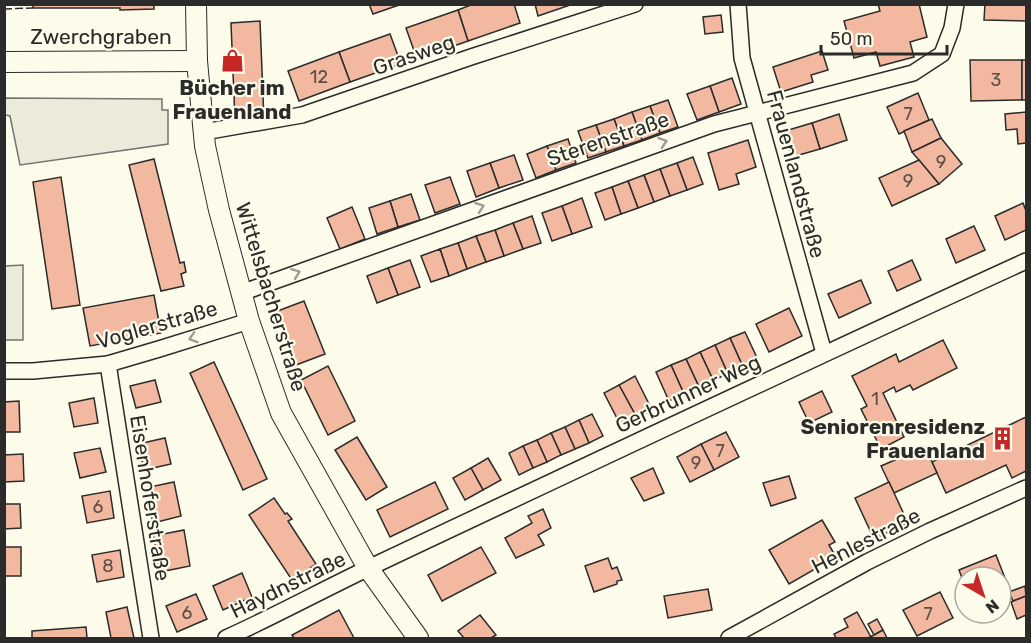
<svg xmlns="http://www.w3.org/2000/svg" width="1031" height="643" font-family="Rubik,sans-serif">
  <style>
    .green { fill: #ecebdb; stroke: #74746e; stroke-width: 1.5 }
    .building { fill: #f2b8a0; stroke: #2b2b2b; stroke-width: 1.5 }
    .lines { fill: none; stroke-linecap: round; stroke-linejoin: round }
    .minor-casing { stroke: #2b2b2b; stroke-width: 18 }
    .tertiary-casing { stroke: #2b2b2b; stroke-width: 22 }
    .minor { stroke: #fdfbea; stroke-width: 15 }
    .tertiary { stroke: #fdfbea; stroke-width: 20 }
    .fence { stroke: #2b2b2b; stroke-width: 1.5; stroke-dasharray: 8 3; stroke-linecap: butt }
    .oneway { stroke: #9e9d94 }
    .labels { text-anchor: middle; stroke-width: 4.5; stroke-linejoin: round; paint-order: stroke }
    .number-label { font-size: 18px; fill: #5d4e48 }
    .street-label { font-size: 21px; fill: #2b2b2b; stroke: #fdfbea }
    .poi-label { font-size: 21px; font-weight: bold; fill: #2b2b2b; stroke: #fdfbea }
  </style>
  <rect width="100%" height="100%" fill="#fdfbea"/>
  <g class="green">
    <path d="M5,98L162,99V110H168V144L20,165L10,116L5,115Z"/>
    <path d="M23,265V340H5V266Z"/>
  </g>
  <g class="building">
    <path d="M33,4H154V9L120,10V8H33Z"/>
    <path d="M369,4H402L373,14Z"/>
    <path d="M473,4H514L520,23L468,41L458,10Z"/>
    <path d="M535,4H573L538,16Z"/>
    <path d="M878,4H919L927,37L910,42L914,57L880,66L876,52L854,58L844,21L880,11Z"/>
    <path d="M985,4H1026V21L984,20Z"/>
    <path d="M458,10L468,41L417,59L406,28Z"/>
    <path d="M721,15L723,32L705,34L703,17Z"/>
    <path d="M260,21L264,120L235,121L231,23Z"/>
    <path d="M390,34L401,64L350,82L339,52Z"/>
    <path d="M822,51L828,70L811,75L813,82L781,92L773,67Z"/>
    <path d="M339,52L350,82L299,101L288,71Z"/>
    <path d="M970,60H1022V100L971,101Z"/>
    <rect x="1022" y="60" width="4" height="40"/>
    <path d="M732,78L741,104L719,112L710,86Z"/>
    <path d="M710,86L719,112L697,120L687,94Z"/>
    <path d="M918,93L929,120L899,134L887,107Z"/>
    <path d="M668,100L678,127L660,133L650,106Z"/>
    <path d="M650,106L660,133L642,140L632,112Z"/>
    <path d="M632,112L642,140L624,146L614,119Z"/>
    <path d="M1026,112V143L1018,144L1017,129L1006,130L1005,114Z"/>
    <path d="M839,114L847,140L820,149L812,123Z"/>
    <path d="M614,119L624,146L606,152L596,125Z"/>
    <path d="M932,119L941,138L912,152L904,131Z"/>
    <path d="M812,123L820,149L792,157L785,131Z"/>
    <path d="M596,125L606,152L588,158L578,131Z"/>
    <path d="M941,138L962,164L939,184L912,152Z"/>
    <path d="M568,139L576,163L556,170L547,146Z"/>
    <path d="M748,140L756,167L736,174L739,184L719,190L708,153Z"/>
    <path d="M547,146L556,170L536,178L527,154Z"/>
    <path d="M514,155L523,180L499,188L490,163Z"/>
    <path d="M693,157L703,184L687,190L677,163Z"/>
    <path d="M154,159L180,263L184,262L186,272L181,274L184,286L161,291L129,165Z"/>
    <path d="M919,160L939,184L892,206L879,178Z"/>
    <path d="M490,163L499,188L476,197L467,171Z"/>
    <path d="M677,163L687,190L670,196L660,169Z"/>
    <path d="M660,169L670,196L654,202L644,175Z"/>
    <path d="M644,175L654,202L638,208L628,181Z"/>
    <path d="M61,177L80,305L52,309L33,182Z"/>
    <path d="M450,177L460,204L435,213L425,185Z"/>
    <path d="M628,181L638,208L621,214L612,187Z"/>
    <path d="M612,187L621,214L605,220L595,193Z"/>
    <path d="M411,194L420,220L398,227L390,201Z"/>
    <path d="M582,198L592,227L572,234L562,206Z"/>
    <path d="M390,201L398,227L377,234L369,208Z"/>
    <path d="M1023,203L1026,211V230L1005,240L995,216Z"/>
    <path d="M562,206L572,234L552,241L542,213Z"/>
    <path d="M352,207L365,239L340,249L327,218Z"/>
    <path d="M532,216L541,243L523,249L513,223Z"/>
    <path d="M513,223L523,249L504,256L495,230Z"/>
    <path d="M974,226L985,250L956,263L946,239Z"/>
    <path d="M495,230L504,256L486,262L476,236Z"/>
    <path d="M476,236L486,262L467,269L458,243Z"/>
    <path d="M458,243L467,269L449,276L440,249Z"/>
    <path d="M440,249L449,276L431,282L421,256Z"/>
    <path d="M410,260L420,287L398,295L388,268Z"/>
    <path d="M912,260L921,280L897,291L888,271Z"/>
    <path d="M388,268L398,295L377,303L367,276Z"/>
    <path d="M861,280L871,303L839,318L828,294Z"/>
    <path d="M154,295L161,333L90,346L83,308Z"/>
    <path d="M304,301L325,354L296,365L275,312Z"/>
    <path d="M789,308L802,336L769,352L756,324Z"/>
    <path d="M745,332L758,360L743,367L730,338Z"/>
    <path d="M730,338L743,367L728,374L715,345Z"/>
    <path d="M943,340L957,368L913,390L910,385L896,392L894,387L883,393L904,437L881,449L861,409L867,406L852,376L896,354L899,362Z"/>
    <path d="M715,345L728,374L713,380L700,352Z"/>
    <path d="M700,352L713,380L699,387L686,359Z"/>
    <path d="M686,359L699,387L684,394L671,365Z"/>
    <path d="M214,362L267,479L243,490L190,373Z"/>
    <path d="M671,365L684,394L669,401L656,372Z"/>
    <path d="M328,366L355,421L328,435L301,380Z"/>
    <path d="M635,376L652,410L637,418L619,385Z"/>
    <path d="M155,380L161,402L136,408L130,386Z"/>
    <path d="M619,385L637,418L621,426L604,393Z"/>
    <path d="M822,391L832,412L809,423L799,402Z"/>
    <path d="M94,398L98,423L74,427L69,403Z"/>
    <path d="M19,401L20,432H4V402Z"/>
    <path d="M592,414L603,436L589,443L579,420Z"/>
    <path d="M1026,417V471L1012,478L1006,465L946,493L932,462Z"/>
    <path d="M579,420L589,443L575,449L565,427Z"/>
    <path d="M565,427L575,449L561,455L551,433Z"/>
    <path d="M726,432L739,457L714,470L701,444Z"/>
    <path d="M551,433L561,455L547,462L537,440Z"/>
    <path d="M357,437L387,487L366,500L335,450Z"/>
    <path d="M165,438L171,464L144,470L138,444Z"/>
    <path d="M537,440L547,462L533,468L523,446Z"/>
    <path d="M701,444L714,470L690,482L677,457Z"/>
    <path d="M523,446L533,468L519,475L509,453Z"/>
    <path d="M925,447L937,473L894,493L881,466Z"/>
    <path d="M100,448L106,472L80,478L74,453Z"/>
    <path d="M23,454L24,481L4,482V455Z"/>
    <path d="M488,458L501,480L483,490L471,468Z"/>
    <path d="M471,468L483,490L465,500L453,478Z"/>
    <path d="M653,468L664,493L644,501L631,478Z"/>
    <path d="M789,476L796,498L771,506L763,483Z"/>
    <path d="M174,482L181,516L153,523L145,488Z"/>
    <path d="M435,482L448,509L390,537L377,510Z"/>
    <path d="M889,482L908,523L874,539L855,498Z"/>
    <path d="M110,491L114,518L87,523L82,496Z"/>
    <path d="M274,498L285,514L287,513L292,519L288,521L316,564L292,580L249,515Z"/>
    <path d="M4,504H20L21,528L4,529Z"/>
    <path d="M543,509L551,528L538,535L544,545L516,558L505,538L532,523L528,516Z"/>
    <path d="M822,520L835,542L829,545L836,557L789,584L769,550Z"/>
    <path d="M184,530L190,566L160,572L153,536Z"/>
    <rect x="4" y="547" width="17" height="29"/>
    <path d="M481,547L496,573L442,601L428,575Z"/>
    <path d="M120,550L124,577L97,582L92,555Z"/>
    <path d="M996,555L1010,591L1001,594V577H965V586L959,570Z"/>
    <path d="M608,558L612,569L617,567L622,580L617,581V584L594,592L585,566Z"/>
    <path d="M242,573L252,597L223,610L213,586Z"/>
    <path d="M1025,586L1026,596L1013,601L1009,592Z"/>
    <path d="M708,589L712,610L668,618L664,596Z"/>
    <path d="M940,592L953,618L917,636L903,610Z"/>
    <path d="M196,594L207,619L177,632L166,606Z"/>
    <path d="M1026,596V615L1017,619L1011,602Z"/>
    <path d="M127,607L134,638H111L106,612Z"/>
    <path d="M339,610L354,638H294L292,635Z"/>
    <path d="M857,612L871,637L868,638H836L834,634L848,627L844,619Z"/>
    <path d="M480,615L496,635L491,638H464L458,631Z"/>
    <path d="M877,619L883,630L874,635L868,624Z"/>
    <path d="M86,627L87,638H32V631Z"/>
    <path d="M883,630L887,638H868L874,635Z"/>
  </g>
  <g class="lines">
    <defs>
      <g id="minor">
        <path d="M738,4L742,58L824,353"/>
        <path d="M204,132L302,115L471,57L635,4"/>
        <path d="M241,293L714,124L913,73L942,54L952,28L956,4"/>
        <path d="M108,364L151,638"/>
        <path d="M4,371H33L108,364L159,349L249,321"/>
        <path d="M226,638C277,615 326,588 377,564C593,462 809,360 1026,261"/>
        <path d="M729,638L867,562L930,531L1026,488"/>
      </g>
      <g id="tertiary">
        <path d="M196,4L197,61L205,146L219,210L249,321L281,413L368,568L418,638"/>
        <path d="M4,62L197,61"/>
      </g>
    </defs>
    <use href="#minor" class="minor-casing"/>
    <use href="#tertiary" class="tertiary-casing"/>
    <use href="#minor" class="minor"/>
    <use href="#tertiary" class="tertiary"/>
    <path class="fence" d="M4,9L33,8"/>
  </g>
  <defs><path id="oneway-chevron" d="M-2-3.5L2.5 0L-2 3.5" fill="none" stroke-width="1.6" stroke-linecap="round" stroke-linejoin="round" transform="scale(1.5)"/></defs>
  <g class="oneway">
    <use href="#oneway-chevron" transform="translate(663 142) rotate(-19)"/>
    <use href="#oneway-chevron" transform="translate(480 207) rotate(-20)"/>
    <use href="#oneway-chevron" transform="translate(296 273) rotate(-20)"/>
    <use href="#oneway-chevron" transform="translate(193 338) rotate(162)"/>
  </g>
  <defs>
    <symbol id="shop-bare" viewBox="-9 -9 18 18"><path d="M-5-2.5h2.3a2.7 3.5 0 0 1 5.4 0H5L5.5 6h-11ZM-1.5-2.5h3a1.5 2.3 0 0 0-3 0Z" fill="#c62828" stroke="#fdfbea" stroke-width="2.5" paint-order="stroke"/></symbol>
    <symbol id="building-bare" viewBox="-9 -9 18 18"><path d="M-4-6H4V6H1V3H-1V6H-4ZM-2.5-4.3h1.7v1.8h-1.7ZM.8-4.3h1.7v1.8H.8ZM-2.5-1h1.7V.8h-1.7ZM.8-1h1.7V.8H.8Z" fill="#c62828" stroke="#fdfbea" stroke-width="2.5" paint-order="stroke"/></symbol>
  </defs>
  <g fill-rule="evenodd">
    <use href="#shop-bare" x="216" y="44" width="33" height="33"/>
    <use href="#building-bare" x="986" y="422" width="33" height="33"/>
  </g>
  <g class="labels">
    <g class="number-label">
      <text x="319" y="83">12</text>
      <text x="996" y="86">3</text>
      <text x="908" y="120">7</text>
      <text x="941" y="168">9</text>
      <text x="908" y="187">9</text>
      <text x="875" y="405">1</text>
      <text x="720" y="457">7</text>
      <text x="696" y="469">9</text>
      <text x="98" y="513">6</text>
      <text x="108" y="572">8</text>
      <text x="187" y="619">6</text>
      <text x="928" y="620">7</text>
    </g>
    <g class="street-label">
      <text x="101" y="44">Zwerchgraben</text>
      <text transform="translate(414 55) rotate(-19)" y="7">Grasweg</text>
      <text transform="translate(608 139) rotate(-19)" y="7">Sterenstraße</text>
      <text transform="translate(796 174) rotate(75)" y="7">Frauenlandstraße</text>
      <text transform="translate(271 297) rotate(73)" y="7">Wittelsbacherstraße</text>
      <text transform="translate(157 325) rotate(-16)" y="7">Voglerstraße</text>
      <text transform="translate(688 394) rotate(-25)" y="7">Gerbrunner Weg</text>
      <text transform="translate(150 498) rotate(81)" y="7">Eisenhoferstraße</text>
      <text transform="translate(866 541) rotate(-27)" y="7">Henlestraße</text>
      <text transform="translate(288 585) rotate(-26)" y="7">Haydnstraße</text>
    </g>
    <g class="poi-label">
      <text x="232" y="95">Bücher im<tspan x="232" dy="24">Frauenland</tspan></text>
      <text x="985" y="434" text-anchor="end">Seniorenresidenz<tspan x="985" dy="24">Frauenland</tspan></text>
    </g>
  </g>
  <rect width="1031" height="643" fill="none" stroke="#2b2b2b" stroke-width="12"/>
  <g transform="translate(983 595) rotate(141)"><circle r="28" fill="#fdfbea" stroke="#a9a89e" stroke-width="1.5"/>
  <path d="M0-4.5L10 22L0 15L-10 22Z" fill="#c62828"/>
  <text y="-9" font-size="16" font-weight="bold" text-anchor="middle" fill="#2b2b2b">N</text>
  </g>
  <path d="M821 45v9h126v-9" fill="none" stroke="#2b2b2b" stroke-width="3"/>
  <text x="830" y="45" font-size="18" fill="#2b2b2b" stroke="#fdfbea" stroke-width="4.5" paint-order="stroke">50 m</text>
</svg>
